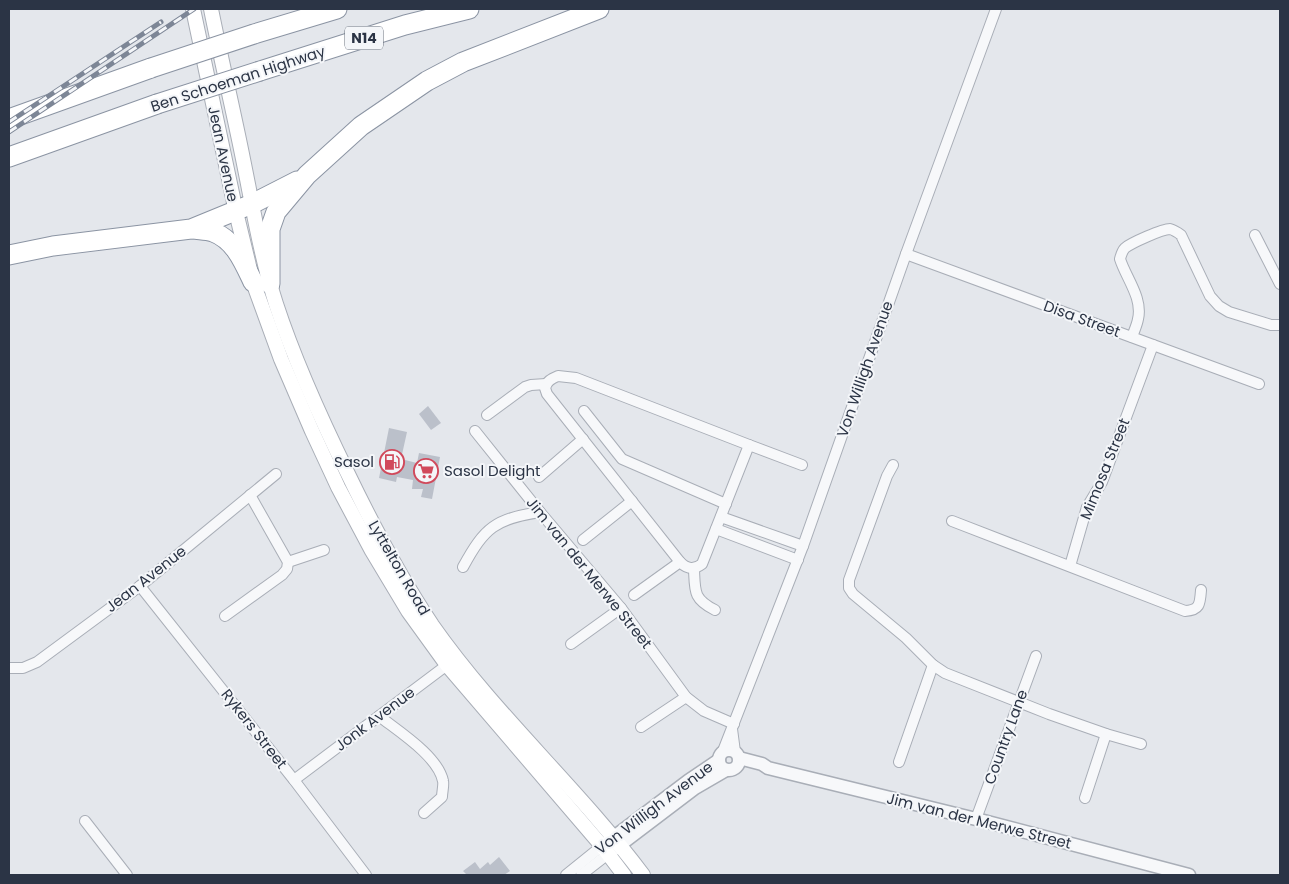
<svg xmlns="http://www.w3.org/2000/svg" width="1289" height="884" font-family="Poppins,sans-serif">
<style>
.building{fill:#bbc0ca}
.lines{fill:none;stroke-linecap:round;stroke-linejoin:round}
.minor-casing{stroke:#a9aeb7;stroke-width:12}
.tertiary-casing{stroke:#a9aeb7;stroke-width:15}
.secondary-casing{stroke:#a9aeb7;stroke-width:16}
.motorway-casing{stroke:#8b94a3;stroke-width:21}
.minor{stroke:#f7f8fa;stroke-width:10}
.tertiary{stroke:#f7f8fa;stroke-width:12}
.secondary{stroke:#fff;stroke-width:14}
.motorway{stroke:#fff;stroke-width:19}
.rail-casing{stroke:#7d8696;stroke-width:5}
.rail{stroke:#f4f6f9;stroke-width:3;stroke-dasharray:9;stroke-linecap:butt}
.motorway-bridge-casing{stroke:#8b94a3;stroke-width:21;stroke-linecap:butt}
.motorway-bridge{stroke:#fff;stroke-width:19}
.labels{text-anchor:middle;stroke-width:4;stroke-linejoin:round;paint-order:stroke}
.shield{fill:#f4f6f9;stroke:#676e7b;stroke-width:1}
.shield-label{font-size:14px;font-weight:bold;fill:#2b3445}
.street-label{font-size:15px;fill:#2b3445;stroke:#f4f6f9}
.poi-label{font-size:15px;fill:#2b3445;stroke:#f4f6f9;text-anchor:end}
</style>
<rect width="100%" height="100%" fill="#e4e7ec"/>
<!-- building -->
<g class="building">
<path d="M428,406L441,423L431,430L419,414Z"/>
<path d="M389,428L407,432L401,459L417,463L419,453L440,457L432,499L421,497L423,489H412L413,480L397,477L396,482L379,478Z"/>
<path d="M499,857L510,871L504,875H467L463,871L475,862L480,869L488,862L490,865Z"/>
</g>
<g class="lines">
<defs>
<g id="minor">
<path d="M1255,235L1280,284"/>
<path d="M906,254L1259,384"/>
<path d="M1132,337C1134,331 1137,325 1138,319C1143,298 1126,278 1120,259C1121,255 1122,251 1125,248C1131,243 1162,229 1170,229C1174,230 1177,232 1181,235L1210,296L1219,306L1229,312L1271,325H1280"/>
<path d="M558,376L576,378L749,445L702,564C694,570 687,569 680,562L547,394L545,388C547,381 551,379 558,376Z"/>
<path d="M584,411L622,459L726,504"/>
<path d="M487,415L525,387L531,385L546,384"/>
<path d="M475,431L540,512L621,608L686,697L704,711L734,724"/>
<path d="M749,445L802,465"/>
<path d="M893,465L887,476L849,580V588L853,594L906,638L933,665L945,673L1049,714L1106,734L1141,744"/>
<path d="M539,477L583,439"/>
<path d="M721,517L803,546"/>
<path d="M952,521L1185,611C1200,610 1200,604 1201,590"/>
<path d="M716,529L798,560"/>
<path d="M583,540L632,501"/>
<path d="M288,562L324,550"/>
<path d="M1070,566L1087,507L1102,482L1153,345"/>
<path d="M463,567C485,527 495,519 540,512"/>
<path d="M694,569C695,591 693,599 715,610"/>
<path d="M140,586L294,780L366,875"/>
<path d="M634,595L680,562"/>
<path d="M225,616L282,575L287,569L288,562L250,495"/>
<path d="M571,644L621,608"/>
<path d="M9,668H23L37,662L140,586L276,474"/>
<path d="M379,716C398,731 438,756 443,781C444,785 442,792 442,797L424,813"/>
<path d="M641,727L686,697"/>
<path d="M732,729L735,752"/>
<path d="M723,751L803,546L906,254L996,9"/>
<path d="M899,762L933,665"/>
<path d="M294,780L451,662"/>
<path d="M1085,798L1106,734"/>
<path d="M976,819L1036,656"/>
<path d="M85,821L127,875"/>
<path d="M566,875L602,846"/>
<path d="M581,875L608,854"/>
</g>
<g id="tertiary">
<circle cx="729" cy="760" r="10"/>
<path d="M739,758L762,764L768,768L976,819L1189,875"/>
<path d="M606,843L688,781L719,760"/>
<path d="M612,851L695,788L726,770"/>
</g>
<g id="secondary">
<path d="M193,9L236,212L253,282L281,359L312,431L338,487L372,551L408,611L447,665L602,846L624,875"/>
<path d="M211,9C221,59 233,109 243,159C253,208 261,257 276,304C295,362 321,419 348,474C373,526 400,577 432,625C495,715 578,788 643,875"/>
</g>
<g id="motorway">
<path d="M254,34L337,9"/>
<path d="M260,71L405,25L469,9"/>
<path d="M9,119L151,68"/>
<path d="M9,157L157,104"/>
<path d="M193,229C199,230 207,230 213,232C235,240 244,263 253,282"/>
<path d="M9,255L53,246L191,229L252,204L297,181"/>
<path d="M270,284V229L276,212L307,175L361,126L427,81L463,62L599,9"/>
</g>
</defs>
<!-- minor casing -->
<use href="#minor" class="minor-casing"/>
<!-- tertiary casing -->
<use href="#tertiary" class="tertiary-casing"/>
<!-- secondary casing -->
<use href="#secondary" class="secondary-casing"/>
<!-- motorway casing -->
<use href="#motorway" class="motorway-casing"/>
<!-- minor -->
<use href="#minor" class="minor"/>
<!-- tertiary -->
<use href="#tertiary" class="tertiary"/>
<!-- secondary -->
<use href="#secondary" class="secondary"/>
<!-- motorway -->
<use href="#motorway" class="motorway"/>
<defs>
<g id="rail">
<path d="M9,122L161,22"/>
<path d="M9,132L194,9"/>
</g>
</defs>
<!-- rail casing -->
<use href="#rail" class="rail-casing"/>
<!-- rail -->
<use href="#rail" class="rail"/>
<defs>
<g id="motorway-bridge">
<path d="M151,68L254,34"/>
<path d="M157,104L260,71"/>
</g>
</defs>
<!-- motorway-bridge casing -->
<use href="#motorway-bridge" class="motorway-bridge-casing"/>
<!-- motorway-bridge -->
<use href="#motorway-bridge" class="motorway-bridge"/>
</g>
<!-- icons -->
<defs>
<symbol id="fuel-ring" viewBox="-11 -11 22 22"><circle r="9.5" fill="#f4f6f9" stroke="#d1495b" stroke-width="1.5"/><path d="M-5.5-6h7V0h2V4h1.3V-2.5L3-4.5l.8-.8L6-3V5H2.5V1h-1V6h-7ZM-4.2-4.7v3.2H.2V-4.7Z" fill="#d1495b"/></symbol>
<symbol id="supermarket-ring" viewBox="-11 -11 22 22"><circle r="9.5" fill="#f4f6f9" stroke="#d1495b" stroke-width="1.5"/><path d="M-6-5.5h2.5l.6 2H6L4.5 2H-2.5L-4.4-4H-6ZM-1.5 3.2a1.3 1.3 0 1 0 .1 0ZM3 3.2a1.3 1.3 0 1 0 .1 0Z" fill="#d1495b"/></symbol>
</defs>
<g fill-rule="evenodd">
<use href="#fuel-ring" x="378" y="448" width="28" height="28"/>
<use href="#supermarket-ring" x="412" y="457" width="28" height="28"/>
</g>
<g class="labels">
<!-- shield labels -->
<rect class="shield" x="345" y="26.5" width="38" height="23" rx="4"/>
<g class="shield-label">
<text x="364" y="43">N14</text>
</g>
<!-- street labels -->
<g class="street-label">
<text transform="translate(238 79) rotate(-18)" y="5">Ben Schoeman Highway</text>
<text transform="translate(223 154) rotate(78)" y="5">Jean Avenue</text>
<text transform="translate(1082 319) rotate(20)" y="5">Disa Street</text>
<text transform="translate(865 369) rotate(-71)" y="5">Von Willigh Avenue</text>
<text transform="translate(1105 469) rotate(-68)" y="5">Mimosa Street</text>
<text transform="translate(399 568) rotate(60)" y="5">Lyttelton Road</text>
<text transform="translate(589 573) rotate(51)" y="5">Jim van der Merwe Street</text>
<text transform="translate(146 579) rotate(-38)" y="5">Jean Avenue</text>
<text transform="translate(375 719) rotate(-37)" y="5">Jonk Avenue</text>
<text transform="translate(254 729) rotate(52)" y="5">Rykers Street</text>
<text transform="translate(1006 737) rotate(-70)" y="5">Country Lane</text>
<text transform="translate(654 808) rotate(-37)" y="5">Von Willigh Avenue</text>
<text transform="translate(979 821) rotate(14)" y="5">Jim van der Merwe Street</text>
</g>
<!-- poi labels -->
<g class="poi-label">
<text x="374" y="467">Sasol</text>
<text x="444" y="476" text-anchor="start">Sasol Delight</text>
</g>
</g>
<!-- border -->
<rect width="1289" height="884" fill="none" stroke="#2b3445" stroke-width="20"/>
</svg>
